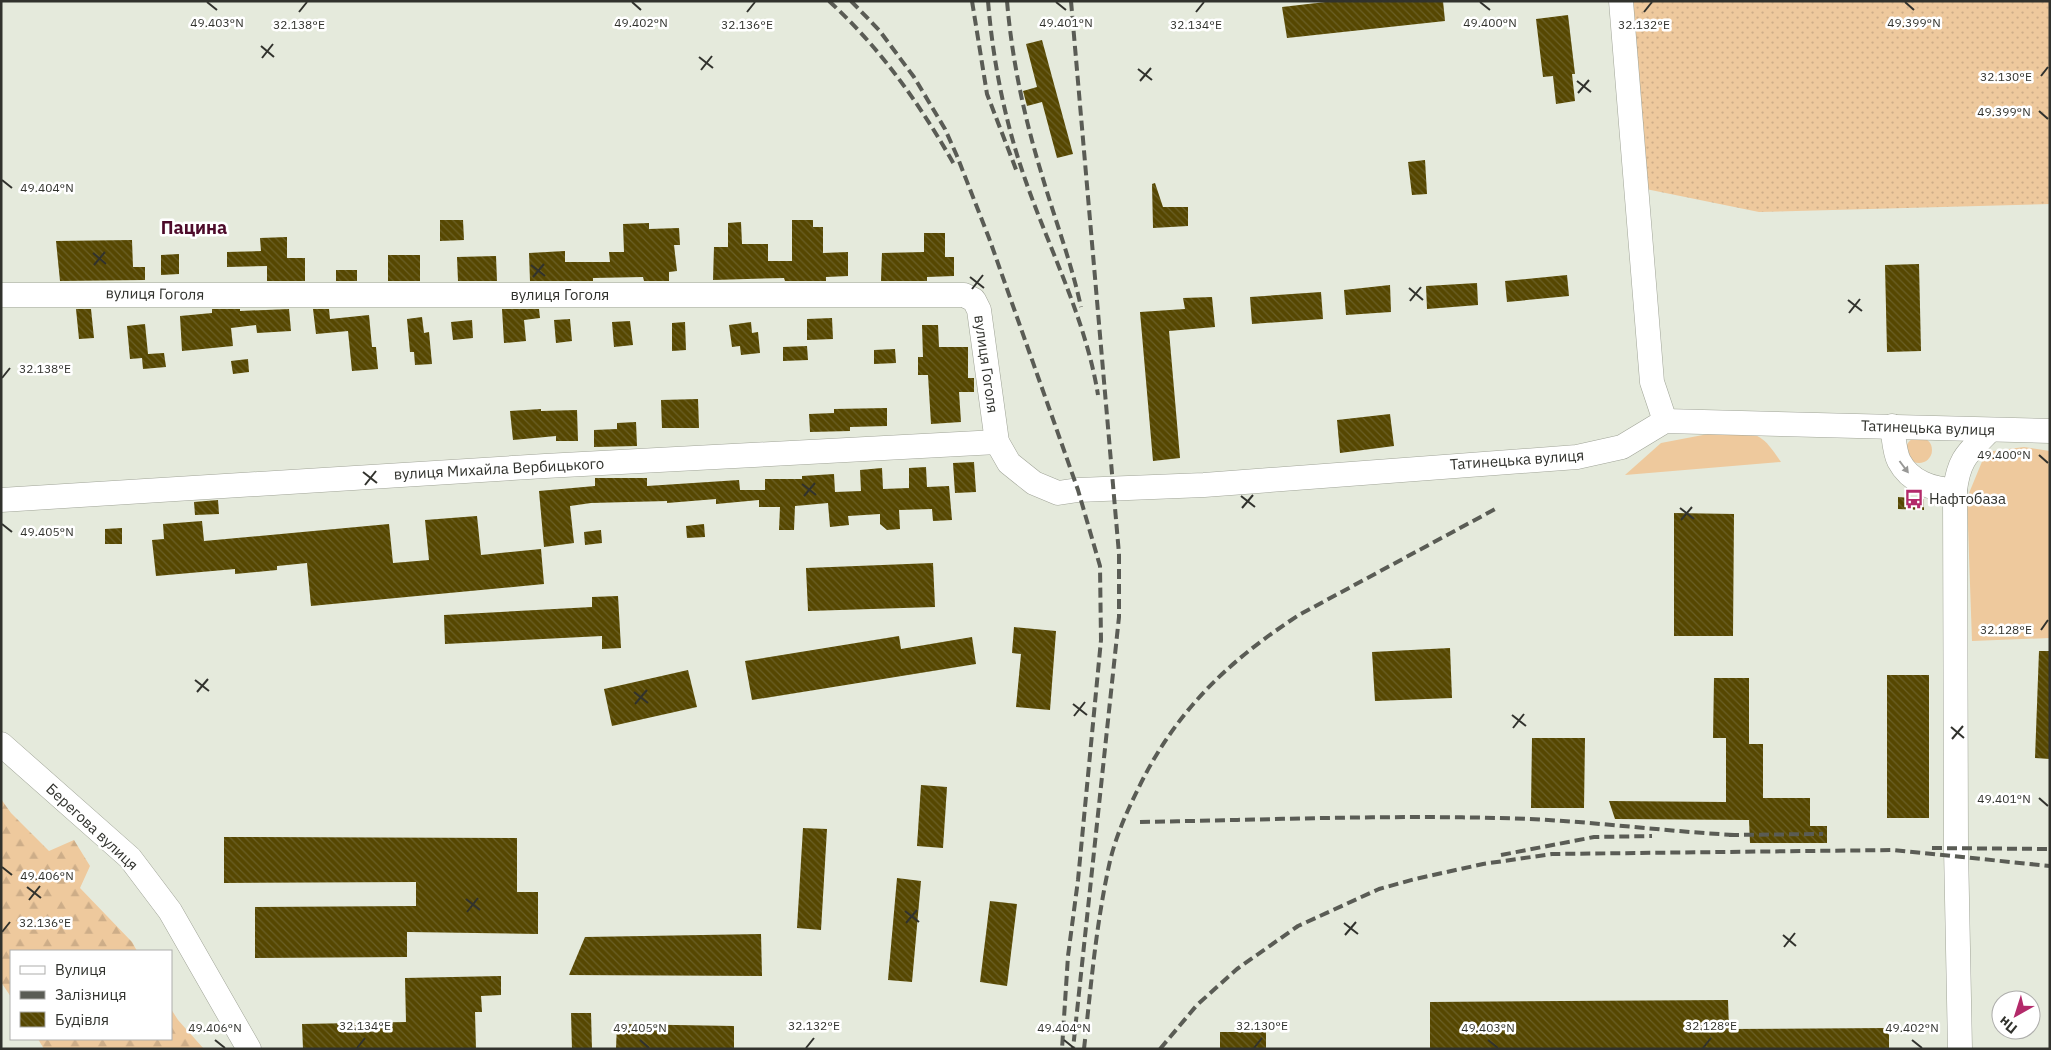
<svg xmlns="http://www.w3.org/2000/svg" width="2051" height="1050" font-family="'IBM Plex Sans',sans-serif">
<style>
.grass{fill:#eec99d}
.forest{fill:url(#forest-firs)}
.garden{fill:url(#garden-dots)}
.building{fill:url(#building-back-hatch)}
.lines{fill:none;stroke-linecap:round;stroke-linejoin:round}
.minor-casing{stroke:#a0a497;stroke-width:25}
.minor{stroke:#fff;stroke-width:24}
.rail{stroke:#5a5c55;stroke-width:4;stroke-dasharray:10 5;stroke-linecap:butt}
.oneway{fill:#989896}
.ticks{fill:none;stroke:#31322d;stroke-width:2}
.labels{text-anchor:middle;stroke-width:5;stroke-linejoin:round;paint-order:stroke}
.street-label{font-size:15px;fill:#31322d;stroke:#fff}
.poi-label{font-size:15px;fill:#31322d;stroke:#fff;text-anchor:start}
.quarter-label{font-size:18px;font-weight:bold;fill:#4d0b2a;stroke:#fff}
.ticks-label{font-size:12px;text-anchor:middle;fill:#31322d;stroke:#fff;stroke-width:5;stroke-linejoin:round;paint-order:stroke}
</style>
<defs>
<pattern id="forest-firs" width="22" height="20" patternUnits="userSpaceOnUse" patternTransform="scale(1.25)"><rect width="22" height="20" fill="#eec99d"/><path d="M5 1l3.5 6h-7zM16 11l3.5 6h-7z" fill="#cdad88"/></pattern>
<pattern id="garden-dots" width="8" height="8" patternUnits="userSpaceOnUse" patternTransform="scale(1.25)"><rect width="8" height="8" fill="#eec99d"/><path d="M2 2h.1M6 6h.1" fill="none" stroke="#cdad88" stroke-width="1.8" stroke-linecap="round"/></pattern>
<pattern id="building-back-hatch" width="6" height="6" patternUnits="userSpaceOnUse" patternTransform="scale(1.25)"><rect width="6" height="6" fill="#564701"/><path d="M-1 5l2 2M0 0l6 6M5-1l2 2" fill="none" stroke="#6b6027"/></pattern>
</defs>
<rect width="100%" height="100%" fill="#e5eadc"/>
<!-- grass -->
<g class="grass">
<path d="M1729,430C1761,434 1763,436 1781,462L1625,475L1661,443Z"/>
<circle cx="1919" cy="450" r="13"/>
<path d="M2024,447L2050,451V638L1972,641L1967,498L1986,452Z"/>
</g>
<!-- forest -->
<g class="forest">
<path d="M1,799L11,813L49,851L74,840L90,866L80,888L132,942L137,951H11V997L1,982Z"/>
<path d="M171,1009L178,1020L204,1049H44L38,1039H171Z"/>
</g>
<!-- garden -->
<path class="garden" d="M1619,1H2050V204L1759,212L1636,187Z"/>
<!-- building -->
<g class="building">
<path d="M1334,1H1443L1445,21L1287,38L1282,7Z"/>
<path d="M1568,15L1575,74H1572L1575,101L1556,104L1553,76L1543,77L1536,19Z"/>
<path d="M1042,40L1073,154L1057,158L1042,102L1027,106L1023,91L1037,87L1026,44Z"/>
<path d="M1425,160L1427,194L1412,195L1408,162Z"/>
<path d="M1155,183L1163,207H1188V226L1153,228L1152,184Z"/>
<path d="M440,220H463L464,240L440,241Z"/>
<path d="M792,220H813V227H823V253L848,252V276L826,277V281H785L784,278L713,280L714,247H728V223L741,222L742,244H768V261H792Z"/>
<path d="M649,223V229L679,228L680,245H674L677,271L669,272V281H644L643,277L593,278V281H530L529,253L565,251V262H610L609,252H624L623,224Z"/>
<path d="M924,233H945V257H954V276L927,277V281H881L882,253L924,252Z"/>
<path d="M287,237V258H305V281H267V266L227,267V252L261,251L260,238Z"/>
<path d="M132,240L133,267H145V280L60,281L56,241Z"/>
<path d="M179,254V274L161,275V255Z"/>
<rect x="388" y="255" width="32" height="26"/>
<path d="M496,256L497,281H458L457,257Z"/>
<path d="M1919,264L1921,351L1887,352L1885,265Z"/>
<rect x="336" y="270" width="21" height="11"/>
<path d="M1567,275L1569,296L1507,302L1505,281Z"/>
<path d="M1477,283L1478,305L1427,309L1426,286Z"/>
<path d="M1390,285L1391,312L1346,315L1344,290Z"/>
<path d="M1321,292L1323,319L1252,324L1250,297Z"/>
<path d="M1212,297L1215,327L1169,331L1180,458L1153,461L1140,312L1185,309L1183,298Z"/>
<path d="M76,309H91L94,338L79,339Z"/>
<path d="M212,309H240V311L289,309L291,331L257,333L256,325L231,328L233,346L182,351L180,316L212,313Z"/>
<path d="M313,309H329L330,319L369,315L372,347H376L378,369L352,371L348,331L316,334Z"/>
<path d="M502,309H539L540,318L524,320L526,341L504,343Z"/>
<path d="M422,317L424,333L429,332L432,364L415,365L414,352H410L407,319Z"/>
<path d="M832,318L833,339L807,340V319Z"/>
<path d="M570,319L572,341L556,343L554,320Z"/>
<path d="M472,320L473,338L453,340L451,322Z"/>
<path d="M630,321L633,345L614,347L612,322Z"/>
<path d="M685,322L686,350L672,351V323Z"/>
<path d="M751,322L752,333L758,332L760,353L741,355L740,346L732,347L729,325Z"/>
<path d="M145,324L148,354L164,353L166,367L143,369L142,358L130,359L127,326Z"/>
<path d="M922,325H938L939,347H968V378H974V392H959L961,422L931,424L928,375H918V357H923Z"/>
<path d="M807,346L808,360L783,361V347Z"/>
<path d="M895,349L896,363L874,364V350Z"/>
<path d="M248,359L249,372L233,374L231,361Z"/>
<path d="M698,399L699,428H662L661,400Z"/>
<path d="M887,408V426L850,427V431L810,432L809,414L834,413V409Z"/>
<path d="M541,409V411L577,410L578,441H556V436L513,440L510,411Z"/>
<path d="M1390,414L1394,446L1340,453L1337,420Z"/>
<path d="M636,422L637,446L594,447V430L617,429V423Z"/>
<path d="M974,462L976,492L955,493L953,463Z"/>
<path d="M926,467L927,487L949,486L952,520L933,521L932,509L899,510L900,529L887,530L880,524V514L848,516L849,525L830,527L828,503L795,506L794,530H779L780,507H759V500L716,504V499L667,503V501L591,503L570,506L574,543L544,547L539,491L595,486V478H647V486L739,480L740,490H765V479H802V476L834,474L835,492L861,491L860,470L882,468L883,489L909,488V468Z"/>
<path d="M1898,497L1924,499V510L1898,509Z"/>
<path d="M218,500L219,514L195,515L194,502Z"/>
<path d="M1674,513L1734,514L1733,636H1674Z"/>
<path d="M477,516L481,555L541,549L544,584L311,606L307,563L277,566V570L235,574V569L156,576L152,540L164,539L163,524L202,521L204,541L389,524L393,563L429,560L425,520Z"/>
<path d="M704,524L705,537L687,538L686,526Z"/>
<path d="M122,528V544H105V529Z"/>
<path d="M601,530L602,543L585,545L584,532Z"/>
<path d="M933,563L935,607L808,611L806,568Z"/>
<path d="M618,596L621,648L602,649V636L445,644L444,615L592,607V597Z"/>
<path d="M1014,627L1056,631L1050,710L1016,707L1021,654L1012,653Z"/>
<path d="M899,636L901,649L972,637L976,664L752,700L745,661Z"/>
<path d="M1450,648L1452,698L1375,701L1372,652Z"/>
<path d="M2039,651H2050V759L2035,758Z"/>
<path d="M688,670L697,707L612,726L604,689Z"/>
<rect x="1887" y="675" width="42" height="143"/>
<path d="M1714,678H1749V744H1763V798H1810V826H1827V843H1750L1749,820L1615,819L1609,801L1726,802V738H1713Z"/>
<path d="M1532,738H1585L1584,808H1531Z"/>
<path d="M921,785L947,787L943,848L917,846Z"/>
<path d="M803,828L827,829L821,930L797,928Z"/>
<path d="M224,837L517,838V892H538V934L407,932V957L255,958V907L416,906V882L224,883Z"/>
<path d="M897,878L921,881L912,982L888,980Z"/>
<path d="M990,901L1017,904L1007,986L980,982Z"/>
<path d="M761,934L762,976L569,975L585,937Z"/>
<path d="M501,976V995L481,996L482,1012H475L476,1049H303L302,1024L406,1022L405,978Z"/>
<path d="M1728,1000L1729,1029L1889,1028V1049H1430V1002Z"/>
<path d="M571,1013H591L592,1049H572Z"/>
<path d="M617,1024L734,1026V1049H616Z"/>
<rect x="1220" y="1032" width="46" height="17"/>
</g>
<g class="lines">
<defs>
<g id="minor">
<path d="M1621,1L1652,382L1665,421"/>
<path d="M1,295H964L974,300L979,310L997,442L1009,463L1034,483L1058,493L1078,490L1204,485L1577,457L1622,447L1665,421L2050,431"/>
<path d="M1892,426C1894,437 1894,451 1899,461C1910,482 1933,490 1955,490"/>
<path d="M1,500L545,466L997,442"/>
<path d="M1,744L130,858L170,911L249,1049"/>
<path d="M1960,1049L1956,848L1955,490C1959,458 1968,453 1989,431"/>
</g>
</defs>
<!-- minor casing -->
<use href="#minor" class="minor-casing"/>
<!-- minor -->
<use href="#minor" class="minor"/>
<!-- rail -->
<g class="rail">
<path d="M829,1C881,49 920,104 955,166"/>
<path d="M851,1L879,30L914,77L945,129L957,156L989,238L1078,490L1100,566L1101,640L1078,880L1068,956L1062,1049"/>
<path d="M972,1L987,94L1017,172"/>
<path d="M988,1C993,62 1005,122 1025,179C1050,251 1086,320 1098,395"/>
<path d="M1007,1C1012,60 1024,116 1041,172C1054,217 1071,261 1081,307"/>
<path d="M1071,1L1119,554V617L1073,1049"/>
<path d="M1140,822C1259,820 1378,815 1497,818C1577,819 1656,831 1735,835"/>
<path d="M1729,835L1823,834"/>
<path d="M1932,848L2050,849"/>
<path d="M1501,855L1594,837L1652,836"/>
<path d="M1084,1049C1091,986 1096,923 1110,861C1116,836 1127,811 1139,787C1176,711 1228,661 1299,615L1499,507"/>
<path d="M1160,1049L1197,1005L1237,969L1298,926L1379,889L1415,879L1483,864L1552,854L1893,850L2050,866"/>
</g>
</g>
<!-- one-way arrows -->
<defs><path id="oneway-solid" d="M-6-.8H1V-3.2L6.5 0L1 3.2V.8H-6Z" transform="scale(1.25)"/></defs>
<use class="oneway" href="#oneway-solid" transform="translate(1904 467) rotate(53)"/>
<!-- ticks -->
<path class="ticks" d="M207,2L217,10M632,2L641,10M1056,2L1066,10M1480,2L1490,10M1905,2L1914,10M299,12L307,2M747,12L755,2M1196,12L1204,2M1644,12L1652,2M261,46L274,57M699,57L713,68M262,58L273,44M1138,69L1152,80M701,70L712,56M2041,76L2048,67M1140,81L1151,68M1577,81L1591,92M1578,93L1589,80M2039,111L2048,119M2,180L12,188M93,253L106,264M94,265L105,252M531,265L545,276M533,277L544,264M970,277L984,288M1409,288L1423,300M972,289L983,275M1848,300L1862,311M1410,301L1421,287M1849,313L1860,299M2,378L10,368M2039,455L2048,463M363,472L377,483M802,484L816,495M365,485L376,471M804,496L815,483M1241,496L1255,507M1242,508L1253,495M1680,508L1694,519M1681,520L1692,507M2,524L12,532M2041,630L2048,620M195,680L209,691M197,692L208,679M634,692L648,703M635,704L647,690M1073,704L1087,715M1512,715L1526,726M1074,716L1085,702M1951,727L1964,738M1513,728L1524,714M1952,739L1963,726M2039,798L2048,806M2,867L12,875M27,887L41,898M466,899L480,910M29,900L40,886M905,911L919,922M467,912L478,898M906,923L917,910M1344,923L1358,934M2,932L10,922M1345,935L1356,922M1783,935L1796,946M1784,947L1795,933M215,1040L225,1048M640,1040L649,1048M1064,1040L1074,1048M1488,1040L1498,1048M1912,1040L1922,1048M357,1048L365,1038M806,1048L814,1038M1254,1048L1262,1038M1703,1048L1711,1038"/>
<!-- icons -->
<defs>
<symbol id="bus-bare" viewBox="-9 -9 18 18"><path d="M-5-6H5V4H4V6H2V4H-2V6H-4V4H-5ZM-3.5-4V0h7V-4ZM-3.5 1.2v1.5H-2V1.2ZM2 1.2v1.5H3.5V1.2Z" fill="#b32a6a" stroke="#fff" stroke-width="2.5" paint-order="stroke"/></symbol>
</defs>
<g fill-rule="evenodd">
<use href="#bus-bare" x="1900" y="485" width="28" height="28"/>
</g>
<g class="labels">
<!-- street labels -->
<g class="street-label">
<text transform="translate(155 294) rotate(1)" y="5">вулиця Гоголя</text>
<text x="560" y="300">вулиця Гоголя</text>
<text transform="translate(986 364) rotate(82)" y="5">вулиця Гоголя</text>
<text transform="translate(1928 428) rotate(2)" y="5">Татинецька вулиця</text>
<text transform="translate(1517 460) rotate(-4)" y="5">Татинецька вулиця</text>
<text transform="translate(499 469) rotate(-3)" y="5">вулиця Михайла Вербицького</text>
<text transform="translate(92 827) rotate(43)" y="5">Берегова вулиця</text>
</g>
<!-- poi labels -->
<g class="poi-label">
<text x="1929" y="504">Нафтобаза</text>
</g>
<!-- quarter labels -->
<g class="quarter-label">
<text x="194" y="234">Пацина</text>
</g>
</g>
<g class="ticks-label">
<text x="217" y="27">49.403°N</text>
<text x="641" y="27">49.402°N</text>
<text x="1066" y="27">49.401°N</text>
<text x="1490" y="27">49.400°N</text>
<text x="1914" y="27">49.399°N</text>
<text x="299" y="29">32.138°E</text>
<text x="747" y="29">32.136°E</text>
<text x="1196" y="29">32.134°E</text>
<text x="1644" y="29">32.132°E</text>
<text x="2006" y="81">32.130°E</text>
<text x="2004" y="116">49.399°N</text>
<text x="47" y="192">49.404°N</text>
<text x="45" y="373">32.138°E</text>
<text x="2004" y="459">49.400°N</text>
<text x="47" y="536">49.405°N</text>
<text x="2006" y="634">32.128°E</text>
<text x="2004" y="803">49.401°N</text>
<text x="47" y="880">49.406°N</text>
<text x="45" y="927">32.136°E</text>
<text x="365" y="1030">32.134°E</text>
<text x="814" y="1030">32.132°E</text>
<text x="1262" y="1030">32.130°E</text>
<text x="1711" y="1030">32.128°E</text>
<text x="215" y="1032">49.406°N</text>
<text x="640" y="1032">49.405°N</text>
<text x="1064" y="1032">49.404°N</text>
<text x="1488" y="1032">49.403°N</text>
<text x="1912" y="1032">49.402°N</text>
</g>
<!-- border -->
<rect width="2051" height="1050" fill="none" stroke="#31322d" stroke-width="5"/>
<!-- legend -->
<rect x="10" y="950" width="162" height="90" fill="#ffffff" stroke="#adadab"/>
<rect x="20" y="966" width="25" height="8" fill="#ffffff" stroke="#adadab"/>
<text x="55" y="975" font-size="15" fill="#31322d">Вулиця</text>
<rect x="20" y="991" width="25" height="8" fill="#5a5c55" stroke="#adadab"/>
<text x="55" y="1000" font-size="15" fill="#31322d">Залізниця</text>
<rect x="20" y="1012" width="25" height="15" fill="url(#building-back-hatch)" stroke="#adadab"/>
<text x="55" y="1025" font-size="15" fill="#31322d">Будівля</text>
<!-- north arrow -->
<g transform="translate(2016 1015) rotate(219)"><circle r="24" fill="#ffffff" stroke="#adadab"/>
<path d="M0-4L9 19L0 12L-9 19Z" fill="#b32a6a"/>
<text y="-8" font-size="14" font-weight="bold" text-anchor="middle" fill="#31322d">Пн</text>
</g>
</svg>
